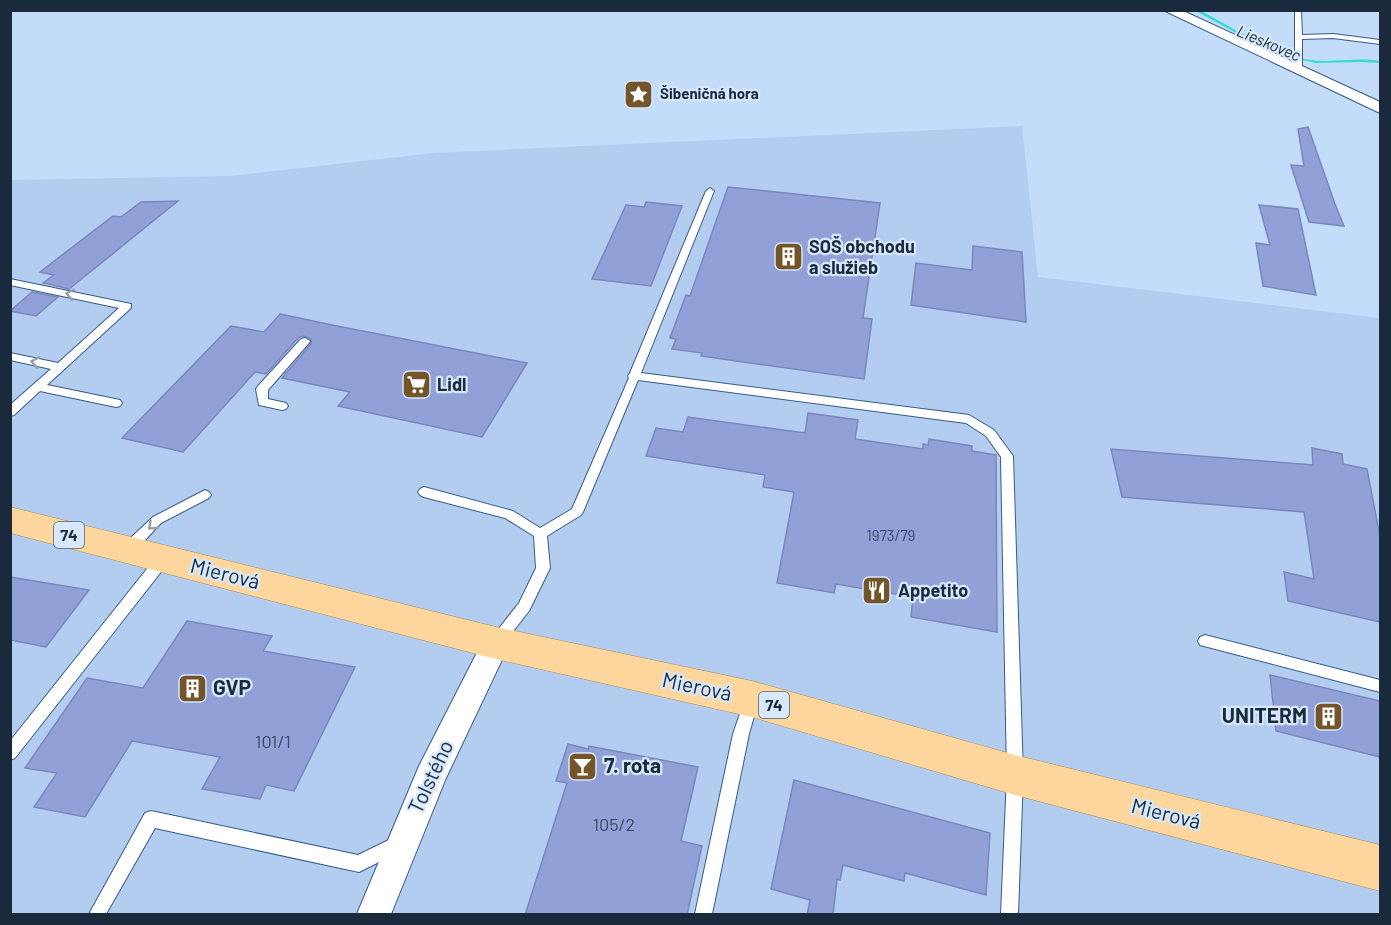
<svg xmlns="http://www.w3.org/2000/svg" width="1391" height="925" font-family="Barlow,sans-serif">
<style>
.built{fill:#b2cdef}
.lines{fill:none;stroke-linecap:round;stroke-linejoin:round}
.stream{fill:#36dad7;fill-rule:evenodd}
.building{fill:#92a0d8;stroke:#7987bd;stroke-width:1.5}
.service-casing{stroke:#365c88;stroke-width:2}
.minor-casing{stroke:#365c88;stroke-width:2}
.primary-casing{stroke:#ac8852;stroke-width:1}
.service{fill:#fff;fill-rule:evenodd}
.minor{fill:#fff;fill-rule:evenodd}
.primary{fill:#fdd69e;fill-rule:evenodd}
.oneway{stroke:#989fa8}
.labels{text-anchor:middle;stroke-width:4.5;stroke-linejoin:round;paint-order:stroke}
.far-poi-label{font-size:15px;font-weight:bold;fill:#192a3d;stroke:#d7e8fd;text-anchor:start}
.number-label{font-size:15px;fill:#374864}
.far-water-label{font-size:16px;font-style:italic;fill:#123332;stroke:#d7e8fd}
.shield{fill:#d7e8fd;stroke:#526377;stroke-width:1.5}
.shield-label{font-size:16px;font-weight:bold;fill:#192a3d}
.poi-label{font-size:18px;font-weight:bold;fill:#192a3d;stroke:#d7e8fd;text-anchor:start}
.near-number-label{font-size:18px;fill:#374864}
.near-street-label{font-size:21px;fill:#192a3d;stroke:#d7e8fd}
.near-poi-label{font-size:21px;font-weight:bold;fill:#192a3d;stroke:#d7e8fd;text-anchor:start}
</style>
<rect width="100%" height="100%" fill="#c2dcfa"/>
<!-- built -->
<path class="built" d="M1022,126L1038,277L1380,318V914H11L10,180L229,176L434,153Z"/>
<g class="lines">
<!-- stream -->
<path class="stream" d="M1194,10H1200C1231,27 1276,56 1311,60C1334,63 1357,57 1380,61V63L1361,62L1316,63L1292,58L1249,40Z"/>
</g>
<!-- building -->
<g class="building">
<path d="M1308,127L1335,204L1344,226L1309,222L1291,165L1304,166L1298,129Z"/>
<path d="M728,187L880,203L863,318L872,319L864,379L701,356L702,353L672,349L676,339L670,338L686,295L690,296Z"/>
<path d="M178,201L69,289L43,283L54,275L40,272L113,216L121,217L141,202Z"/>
<path d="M646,202L682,206L651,286L592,279L626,205L644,207Z"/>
<path d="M1259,205L1298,209L1316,295L1263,286L1256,243L1270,245Z"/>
<path d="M973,246L1022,252L1026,322L911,305L916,263L972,270Z"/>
<path d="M32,292L58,297L36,316L10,311Z"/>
<path d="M280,314L337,326L527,363L482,437L338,406L350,392L282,378L311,344V339L304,336L299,337L266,374L255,372L183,452L122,438L231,326L264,332Z"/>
<path d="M808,413L858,420L855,439L923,449V444L928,445L929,439L972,446V451L996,455L997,632L911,617L913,597L836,584L834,593L777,583L794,492L763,487L765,475L646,456L656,428L683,432L688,417L805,433Z"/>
<path d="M1312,448L1342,454L1343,464L1367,469L1380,537V622L1288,601L1284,572L1314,579L1304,512L1122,497L1111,449L1313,465Z"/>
<path d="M10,577L89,590L46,647L10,640Z"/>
<path d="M187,621L272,636L263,651L355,667L294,791L266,785L260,799L202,789L220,757L132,741L85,817L34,807L57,773L25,768L87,678L143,688Z"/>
<path d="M1270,675L1380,701V757L1276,731Z"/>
<path d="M568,744L588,749L589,746L698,767L681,841L702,846L687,915H525L567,783L556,781Z"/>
<path d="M794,780L990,833L986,895L905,873L904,881L843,865L840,880L837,879L833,915H807L810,900L771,889Z"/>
</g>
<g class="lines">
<defs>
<g id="service">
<path d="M1295,10H1301L1302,35L1333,34L1380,40V44L1333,38L1302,39V70L1295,72Z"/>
<path d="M710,188L714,191L641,373L969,415L994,430L1013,456L1023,775L1018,914H1001L1007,775L1001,457L986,436L966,423L638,380L583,512L581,515L547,536L550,568L529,611L503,644L498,646L493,644L491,640L493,636L519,603L536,568L534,536L505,518L424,497L420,495L418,492L420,489L424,487L513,511L540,528L572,509L629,378L628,376L630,373L706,191Z"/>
<path d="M10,279L131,304V308L47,385L120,400L122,403L120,406L116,407L40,391L14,415L10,416V405L51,369L10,360V353L58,363L119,308L10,285Z"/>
<path d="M305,338L310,341L309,343L268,390V399L286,403L288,406L286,409L282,410L259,405L256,389L258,386L301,339Z"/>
<path d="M205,490L209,492L211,495L209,498L161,523L133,553H123L121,549L123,545L153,517Z"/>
<path d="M163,554L168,555L170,559L168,563L15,758L10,760V741L158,555Z"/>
<path d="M1205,635L1380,680V692L1200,645L1198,641L1200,637Z"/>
<path d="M751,695L756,697L758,702L749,734L712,914H695L733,734L744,702L746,697Z"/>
<path d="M151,811L358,855L397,836L403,838L405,844L403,850L359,872L155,828L106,914H89L145,813Z"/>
</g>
<g id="minor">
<path d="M1163,10H1181L1380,102V113Z"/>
<path d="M496,631L506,635L510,643L446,778L391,914H357L419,766L486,635Z"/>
</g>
<path id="primary" d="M10,507L496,627L752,681L1015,755L1380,845V891L1015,795L752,717L496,659L10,533Z"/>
</defs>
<!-- service casing -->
<use href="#service" class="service-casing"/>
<!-- minor casing -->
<use href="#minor" class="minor-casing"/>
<!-- primary casing -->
<use href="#primary" class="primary-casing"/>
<!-- service -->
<use href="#service" class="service"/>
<!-- minor -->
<use href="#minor" class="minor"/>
<!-- primary -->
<use href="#primary" class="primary"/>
</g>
<!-- one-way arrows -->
<defs><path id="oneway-chevron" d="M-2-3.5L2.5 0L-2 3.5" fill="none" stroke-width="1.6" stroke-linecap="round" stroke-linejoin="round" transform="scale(1.5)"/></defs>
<g class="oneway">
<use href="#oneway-chevron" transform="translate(70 294) rotate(-168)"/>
<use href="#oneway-chevron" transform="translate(35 362) rotate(-168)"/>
<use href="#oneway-chevron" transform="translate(152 526) rotate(137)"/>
</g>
<!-- icons -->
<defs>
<symbol id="sight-square" viewBox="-11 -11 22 22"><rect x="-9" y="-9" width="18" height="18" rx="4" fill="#74552a" stroke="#d7e8fd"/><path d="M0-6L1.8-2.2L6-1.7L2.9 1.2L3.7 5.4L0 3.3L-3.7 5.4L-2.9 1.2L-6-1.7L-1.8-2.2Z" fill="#fff"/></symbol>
<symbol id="building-square" viewBox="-11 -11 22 22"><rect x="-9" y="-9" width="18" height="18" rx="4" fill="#74552a" stroke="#d7e8fd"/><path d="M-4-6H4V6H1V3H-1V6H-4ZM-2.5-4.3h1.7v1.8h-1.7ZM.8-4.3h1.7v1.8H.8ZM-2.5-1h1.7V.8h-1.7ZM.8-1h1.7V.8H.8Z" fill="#fff"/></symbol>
<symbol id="supermarket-square" viewBox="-11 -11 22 22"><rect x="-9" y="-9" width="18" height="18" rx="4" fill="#74552a" stroke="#d7e8fd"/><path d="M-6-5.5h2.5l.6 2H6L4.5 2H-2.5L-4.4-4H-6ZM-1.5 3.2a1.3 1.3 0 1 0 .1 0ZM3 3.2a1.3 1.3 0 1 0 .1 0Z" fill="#fff"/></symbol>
<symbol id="restaurant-square" viewBox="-11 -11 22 22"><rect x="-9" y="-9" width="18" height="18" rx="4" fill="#74552a" stroke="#d7e8fd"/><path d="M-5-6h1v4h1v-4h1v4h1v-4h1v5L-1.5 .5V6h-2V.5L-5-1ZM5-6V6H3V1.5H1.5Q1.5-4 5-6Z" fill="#fff"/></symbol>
<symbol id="bar-square" viewBox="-11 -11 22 22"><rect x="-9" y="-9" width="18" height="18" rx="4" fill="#74552a" stroke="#d7e8fd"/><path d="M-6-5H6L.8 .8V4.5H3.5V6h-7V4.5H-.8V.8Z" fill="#fff"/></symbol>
</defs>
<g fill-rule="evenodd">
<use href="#sight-square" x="622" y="78" width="33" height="33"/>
<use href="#building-square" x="772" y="240" width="33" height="33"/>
<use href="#supermarket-square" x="400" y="368" width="33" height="33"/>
<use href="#restaurant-square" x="860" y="574" width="33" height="33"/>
<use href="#building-square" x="176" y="672" width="33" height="33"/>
<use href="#building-square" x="1312" y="700" width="33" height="33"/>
<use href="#bar-square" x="566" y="750" width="33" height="33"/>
</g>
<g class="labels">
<!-- far-poi labels -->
<g class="far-poi-label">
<text x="660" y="99">Šibeničná hora</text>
</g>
<!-- number labels -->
<g class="number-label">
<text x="891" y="541">1973/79</text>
</g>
<!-- far-water labels -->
<g class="far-water-label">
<text transform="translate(1269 43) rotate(23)" y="6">Lieskovec</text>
</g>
<!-- shield labels -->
<g class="shield">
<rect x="54" y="522" width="30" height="26" rx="4.5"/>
<rect x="759" y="692" width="30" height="26" rx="4.5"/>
</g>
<g class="shield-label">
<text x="69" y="541">74</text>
<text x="774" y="711">74</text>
</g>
<!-- poi labels -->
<g class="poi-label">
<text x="809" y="253">SOŠ obchodu<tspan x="809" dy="21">a služieb</tspan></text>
<text x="437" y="391">Lidl</text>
<text x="898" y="597">Appetito</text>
</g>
<!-- near-number labels -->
<g class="near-number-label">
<text x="273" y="748">101/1</text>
<text x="614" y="831">105/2</text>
</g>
<!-- near-street labels -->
<g class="near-street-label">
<text transform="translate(225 574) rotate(14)" y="7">Mierová</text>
<text transform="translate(697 687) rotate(12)" y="7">Mierová</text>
<text transform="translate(431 777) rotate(-65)" y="7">Tolstého</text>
<text transform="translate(1166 814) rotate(14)" y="7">Mierová</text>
</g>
<!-- near-poi labels -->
<g class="near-poi-label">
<text x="213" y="695">GVP</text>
<text x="1307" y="723" text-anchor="end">UNITERM</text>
<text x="604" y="773">7. rota</text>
</g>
</g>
<!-- border -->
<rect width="1391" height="925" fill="none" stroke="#192a3d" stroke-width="24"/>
</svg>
